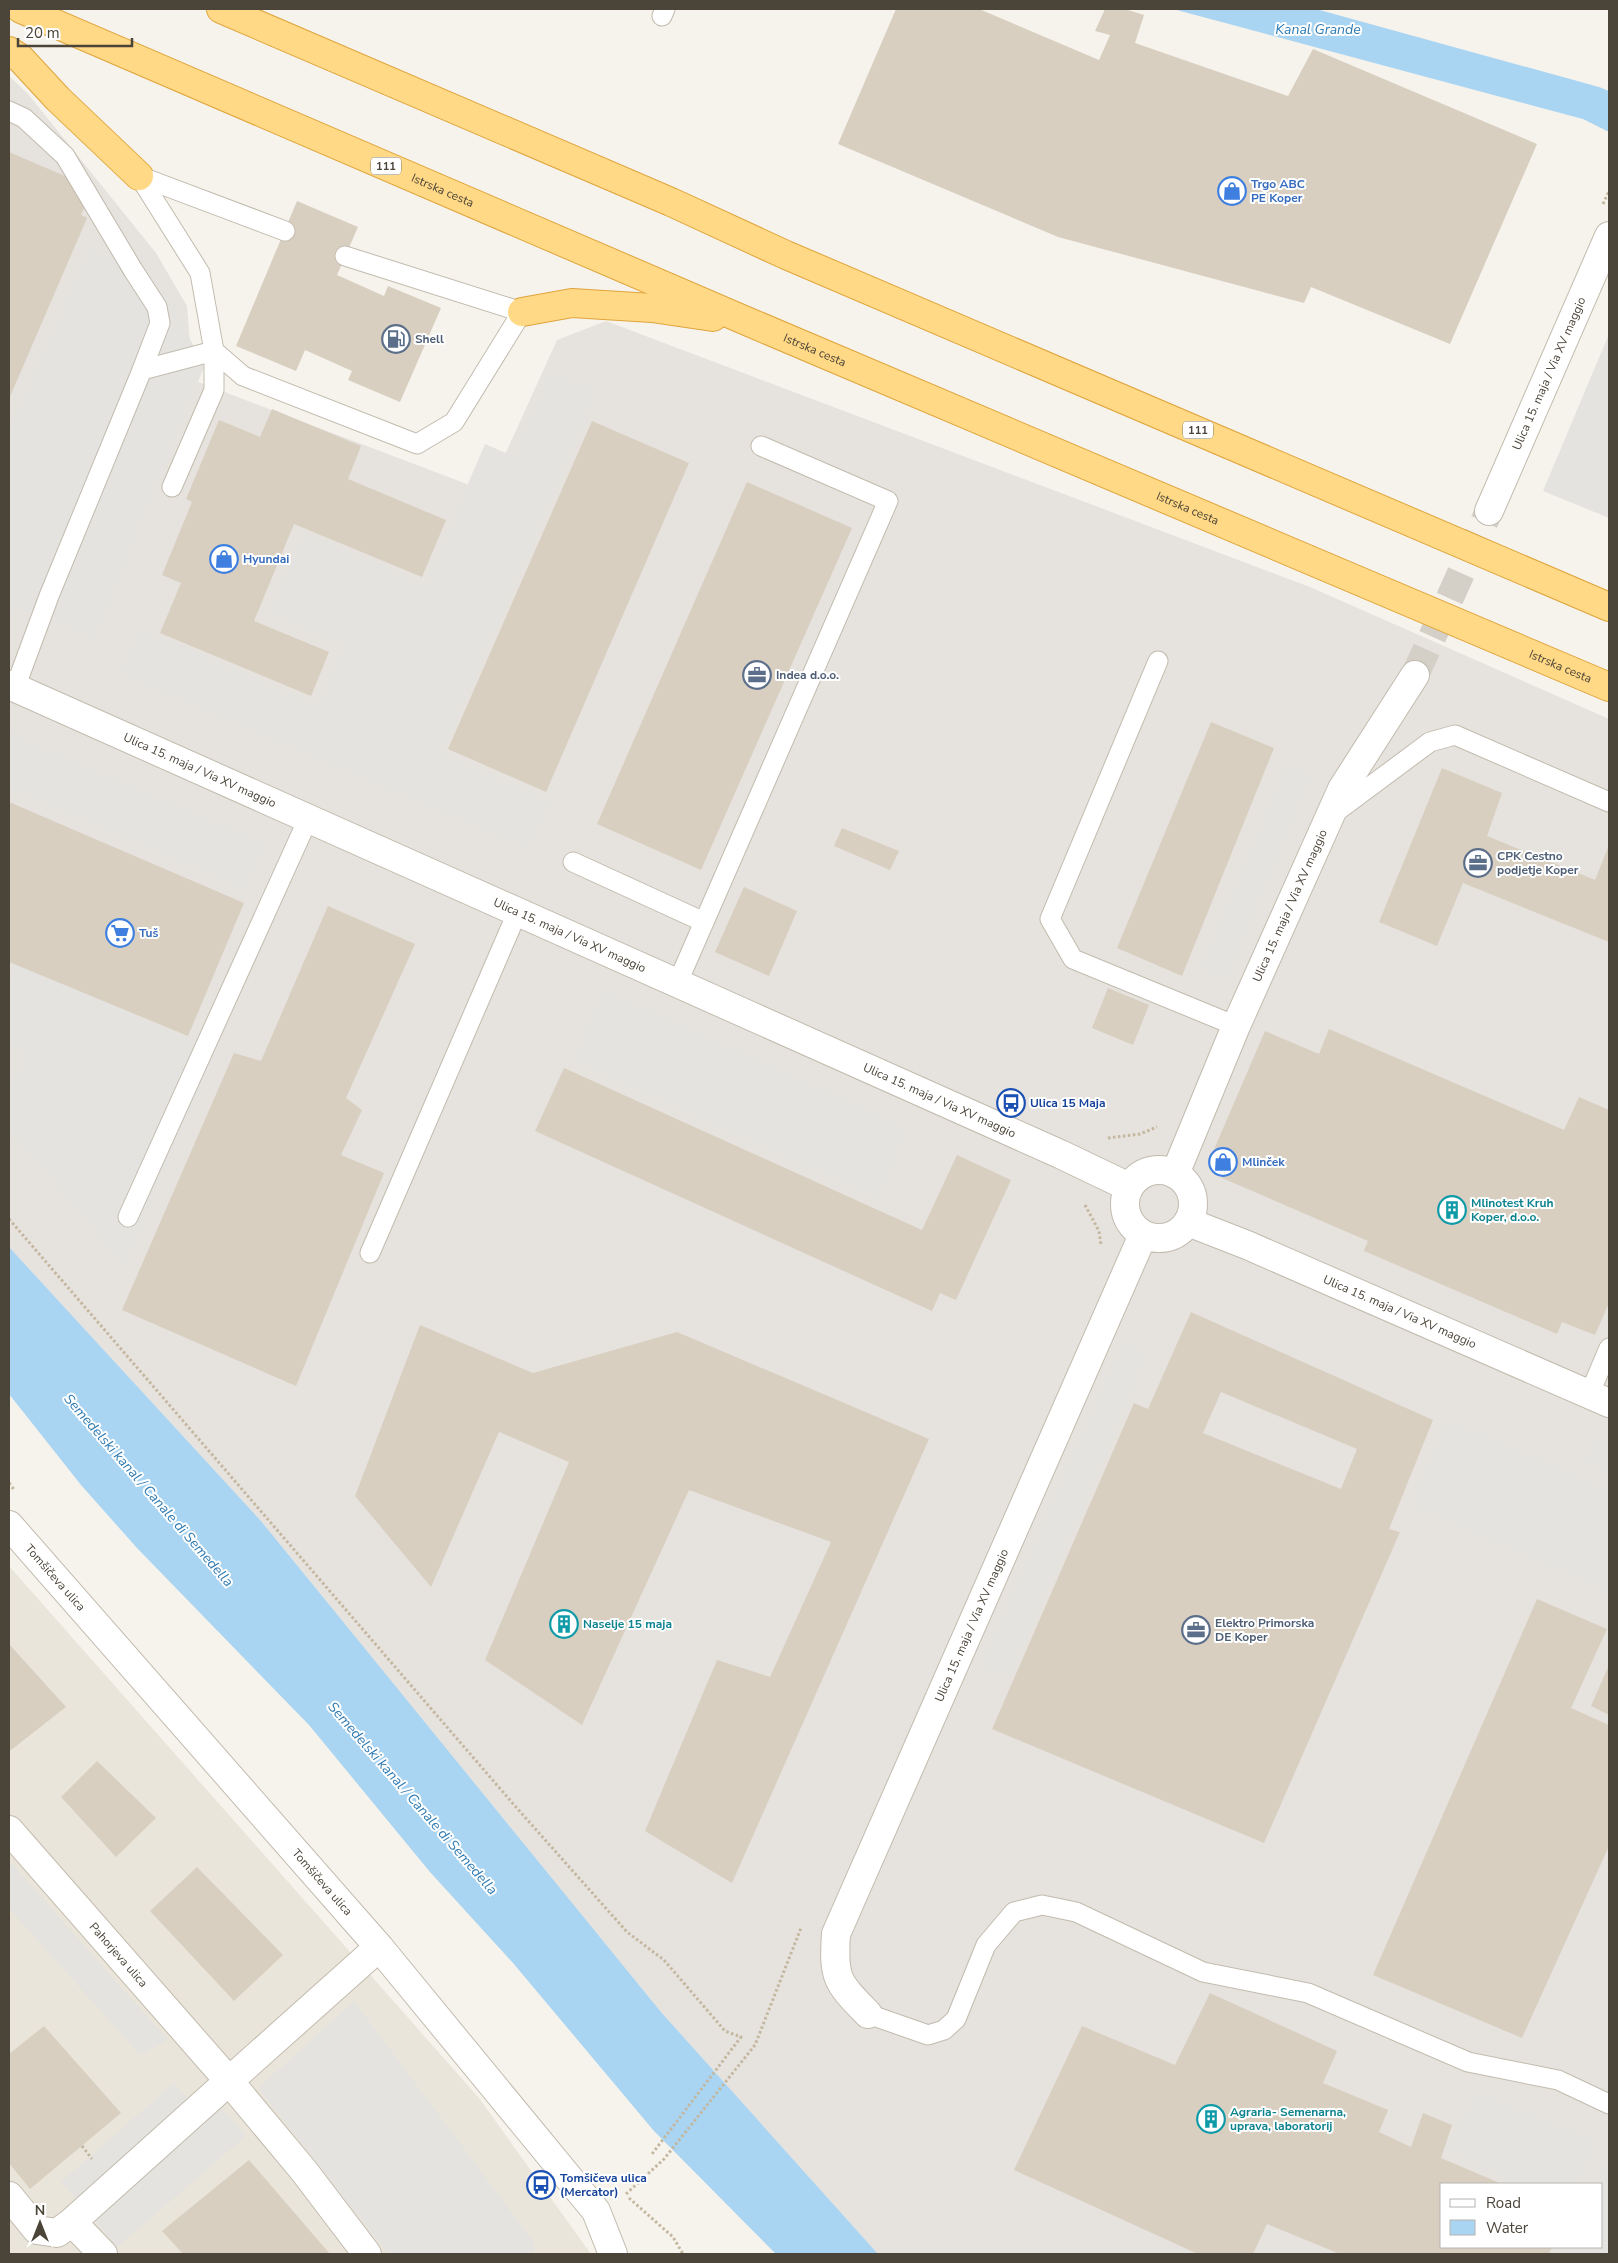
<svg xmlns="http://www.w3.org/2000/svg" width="1618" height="2263" font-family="'Nunito Sans',sans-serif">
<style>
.residential{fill:#eae5da}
.industrial{fill:#e6e2dd;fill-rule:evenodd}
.parking{fill:#e5e3e0}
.water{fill:#a9d4f2}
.building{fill:#d8cfc1;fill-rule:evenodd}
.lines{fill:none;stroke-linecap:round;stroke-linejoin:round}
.minor-tunnel{stroke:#d4d0c8;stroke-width:28;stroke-dasharray:28 14;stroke-linecap:butt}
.service-casing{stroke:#c2bbae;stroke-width:21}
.minor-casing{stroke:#c2bbae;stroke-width:30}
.tertiary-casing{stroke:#c2bbae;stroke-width:30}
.trunk-casing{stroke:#e0a43c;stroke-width:30}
.path{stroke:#c4b79f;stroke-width:3;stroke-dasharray:2.5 2.5;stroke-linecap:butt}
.service{stroke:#fff;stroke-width:19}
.minor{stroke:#fff;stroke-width:28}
.tertiary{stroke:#fff;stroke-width:28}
.trunk{stroke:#ffd985;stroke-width:28}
.labels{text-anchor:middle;stroke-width:4;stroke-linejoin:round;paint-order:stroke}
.shield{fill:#fff;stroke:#817c74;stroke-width:1}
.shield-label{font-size:11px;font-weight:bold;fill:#4b4439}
.shop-label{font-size:12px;font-weight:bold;fill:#366cbe;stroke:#fff;text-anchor:start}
.street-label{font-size:12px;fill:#4b4439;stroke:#fff}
.service-label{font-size:12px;font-weight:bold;fill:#4e5e75;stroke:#fff;text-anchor:start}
.transit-label{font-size:12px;font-weight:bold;fill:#164399;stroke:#fff;text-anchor:start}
.culture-label{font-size:12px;font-weight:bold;fill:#0d838f;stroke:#fff;text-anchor:start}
.water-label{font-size:14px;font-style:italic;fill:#2e7ab2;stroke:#fff}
</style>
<rect width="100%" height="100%" fill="#f6f3ec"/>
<!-- residential -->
<path class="residential" d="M9,1566L479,2098L591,2254H9Z"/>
<!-- industrial -->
<path class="industrial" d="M9,76L28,94L156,253L187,306L193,380L488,492L557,340L606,321L1310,587L1609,719V2254H878L661,2012L261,1521L9,1247ZM1442,2184H1602V2247H1442Z"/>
<!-- parking -->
<g class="parking">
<path d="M88,246L163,285L204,367L96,641L16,607L9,618V430Z"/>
<path d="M1609,334V518L1543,491Z"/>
<path d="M550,369L599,390L442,753L552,801L530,851L118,674L138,627L317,705L343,646L267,614L303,532L425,584L485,444L513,456Z"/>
<path d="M9,731L267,843L246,891L9,789Z"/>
<path d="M1286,763L1314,773L1227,983L1198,970Z"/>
<path d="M17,964L218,1052L125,1269L9,1130V1091L26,1052L9,1044V983Z"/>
<path d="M604,988L911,1128L878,1200L571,1061Z"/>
<path d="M1122,1340L1150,1352L1010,1677L979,1668Z"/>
<path d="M1447,1417L1609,1488V1593L1408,1505Z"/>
<path d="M1596,1433L1609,1439V1473L1583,1462Z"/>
<path d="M9,1861L168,2040L140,2055L9,1908Z"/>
<path d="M354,2001L534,2242V2254H388L258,2088Z"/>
<path d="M174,2083L196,2108L211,2096L246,2136L117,2247L61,2182Z"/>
<path d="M1477,2091L1600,2141L1579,2184H1512L1444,2149Z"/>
<path d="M1609,2151V2254H1563L1567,2247H1602V2184H1594Z"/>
</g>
<!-- water -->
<g class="water">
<path d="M1173,9H1316L1599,87L1609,91V132L1583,119Z"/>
<path d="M9,1247L261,1521L661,2012L878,2254H776L654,2131L513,1963L430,1872L309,1725L137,1548L81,1485L9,1394Z"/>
</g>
<!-- building -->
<g class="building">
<path d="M896,9H979L1099,60L1110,35L1095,31L1105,9H1125L1144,15L1135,43L1288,96L1313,49L1537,144L1450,344L1311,287L1304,303L1058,237L838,144Z"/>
<path d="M9,152L93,188L81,215L87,218L9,399Z"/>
<path d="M297,201L358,227L337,275L384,296L388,286L441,308L400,402L348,380L352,371L305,350L296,371L236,346Z"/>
<path d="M272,409L361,446L348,479L446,520L422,577L294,524L254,621L329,652L311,696L160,633L181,583L162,575L192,502L186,499L219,420L260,437Z"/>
<path d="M592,421L689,463L546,792L448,749Z"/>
<path d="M747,482L852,528L701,870L597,824Z"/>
<path d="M1211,722L1274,748L1182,976L1117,948Z"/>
<path d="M1442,768L1502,793L1487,836L1595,880L1609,845V942L1463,883L1437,946L1379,922Z"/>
<path d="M9,802L244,903L188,1036L9,962Z"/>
<path d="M842,828L899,851L890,870L834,846Z"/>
<path d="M744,887L797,911L769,976L715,952Z"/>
<path d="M328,906L415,944L346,1098L362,1110L341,1155L384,1173L296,1386L122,1310L234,1053L261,1061Z"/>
<path d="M1108,988L1149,1005L1133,1045L1092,1028Z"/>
<path d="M1329,1029L1564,1130L1579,1097L1609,1110V1303L1595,1335L1562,1322L1557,1334L1364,1251L1368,1241L1222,1178L1212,1154L1265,1031L1319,1054Z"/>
<path d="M564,1068L922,1230L957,1155L1011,1180L956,1300L940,1293L932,1311L535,1131Z"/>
<path d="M1191,1312L1433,1420L1389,1529L1400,1532L1264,1843L992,1729L1134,1403L1148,1409ZM1221,1392L1357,1449L1341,1489L1203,1433Z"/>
<path d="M420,1325L533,1373L677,1332L929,1439L732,1883L645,1831L717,1660L770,1677L831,1542L689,1490L582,1725L485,1660L569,1462L499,1432L431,1587L355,1496Z"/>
<path d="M1537,1599L1607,1629L1571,1708L1609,1725V1846L1522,2038L1373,1975Z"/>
<path d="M9,1644L66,1707L11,1750L9,1748Z"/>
<path d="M1609,1665V1715L1591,1706Z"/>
<path d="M97,1761L156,1818L116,1857L61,1797Z"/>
<path d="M197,1867L283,1955L234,2001L150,1911Z"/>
<path d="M1210,1993L1337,2051L1323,2083L1388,2110L1379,2132L1411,2147L1423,2113L1452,2125L1441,2158L1502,2184H1442V2247H1552L1549,2254H1340L1267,2224L1253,2254H1198L1014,2170L1082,2026L1175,2065Z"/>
<path d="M44,2026L121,2113L30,2189L9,2163V2054Z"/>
<path d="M249,2160L330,2254H183L162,2231Z"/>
</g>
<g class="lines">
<!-- minor-tunnel -->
<path class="minor-tunnel" d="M1415,675L1489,511"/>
<defs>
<g id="service">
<path d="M662,16L665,9"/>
<path d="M9,111L24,118L65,156L133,270L157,307L160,323L142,370"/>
<path d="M139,176L200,273L214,351L243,376L417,444L454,422L522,312L345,256"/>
<path d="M139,176L285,231"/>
<path d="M1158,661L1050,919L1073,959L1236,1026"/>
<path d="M15,688L49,596L142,370L214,351V390L172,487"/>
<path d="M1333,814L1430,742L1455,735L1609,802"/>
<path d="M573,862L704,922"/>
<path d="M677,984L888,501L761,446"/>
<path d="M128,1217L308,819"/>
<path d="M370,1253L517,913"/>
<path d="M1589,1395L1609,1348"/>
<path d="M868,2014L928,2035L944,2030L956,2019L986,1945L1014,1912L1042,1905L1076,1912L1203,1972L1308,1993L1468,2062L1558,2080L1609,2104"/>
</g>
<g id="minor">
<path id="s1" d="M1489,511L1609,236"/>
<path id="s2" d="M9,685L1060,1154L1129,1187"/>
<circle cx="1159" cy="1204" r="34"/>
<path id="s3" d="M1175,1174L1236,1026L1342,789L1415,675"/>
<path id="s4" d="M1188,1222L1247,1245L1609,1403"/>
<path id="s5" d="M9,1830L229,2081L379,1947"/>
<path id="s6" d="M868,2014C837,1982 833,1979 836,1934L1143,1235"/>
<path d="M9,2196L37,2230L57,2233L72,2222L229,2081L304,2171L367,2254"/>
<path d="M72,2222L103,2254"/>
</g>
<g id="tertiary">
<path id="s7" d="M9,1525L379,1947L596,2211L613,2254"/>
</g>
<g id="trunk">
<path id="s8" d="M21,9L751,323L1609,687"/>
<path d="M221,9L671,202L786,255L1609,607"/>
<path d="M9,51L20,58L58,99L139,176"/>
<path d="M522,312L572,303L652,308L713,317"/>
</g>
</defs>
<!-- service casing -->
<use href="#service" class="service-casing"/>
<!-- minor casing -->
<use href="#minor" class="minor-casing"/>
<!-- tertiary casing -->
<use href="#tertiary" class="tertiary-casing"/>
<!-- trunk casing -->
<use href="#trunk" class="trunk-casing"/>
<!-- path -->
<g class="path">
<path d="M1603,204L1609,191"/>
<path d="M1108,1138L1140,1134L1157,1127"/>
<path d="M1085,1205L1099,1231L1101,1245"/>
<path d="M9,1219L515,1806L627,1932L664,1960L725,2031L741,2037L652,2154"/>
<path d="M9,1483L15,1491"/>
<path d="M82,2146L92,2159"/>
<path d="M626,2194L664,2159L755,2045L801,1928"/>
<path d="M629,2198L673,2237L683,2254"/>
</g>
<!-- service -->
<use href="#service" class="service"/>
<!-- minor -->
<use href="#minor" class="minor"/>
<!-- tertiary -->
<use href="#tertiary" class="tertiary"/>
<!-- trunk -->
<use href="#trunk" class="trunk"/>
</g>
<!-- icons -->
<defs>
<symbol id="shop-ring" viewBox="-11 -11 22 22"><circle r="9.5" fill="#fff" stroke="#3f7fe0" stroke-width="1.5"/><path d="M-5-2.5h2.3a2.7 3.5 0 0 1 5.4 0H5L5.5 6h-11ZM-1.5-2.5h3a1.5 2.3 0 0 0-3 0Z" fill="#3f7fe0"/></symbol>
<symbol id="fuel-ring" viewBox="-11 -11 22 22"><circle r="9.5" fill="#fff" stroke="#5c6f8a" stroke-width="1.5"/><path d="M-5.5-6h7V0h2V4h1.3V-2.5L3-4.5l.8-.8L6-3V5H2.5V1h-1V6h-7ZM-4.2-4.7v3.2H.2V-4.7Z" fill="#5c6f8a"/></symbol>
<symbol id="office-ring" viewBox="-11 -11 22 22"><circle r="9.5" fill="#fff" stroke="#5c6f8a" stroke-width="1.5"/><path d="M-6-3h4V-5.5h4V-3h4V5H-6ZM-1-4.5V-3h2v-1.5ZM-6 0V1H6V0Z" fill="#5c6f8a"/></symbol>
<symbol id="supermarket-ring" viewBox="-11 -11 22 22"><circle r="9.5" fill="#fff" stroke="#3f7fe0" stroke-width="1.5"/><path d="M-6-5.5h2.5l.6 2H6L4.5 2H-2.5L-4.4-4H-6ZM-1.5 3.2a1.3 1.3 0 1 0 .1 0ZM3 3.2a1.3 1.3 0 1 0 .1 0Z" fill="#3f7fe0"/></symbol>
<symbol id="bus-ring" viewBox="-11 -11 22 22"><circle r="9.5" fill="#fff" stroke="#1a4fb4" stroke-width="1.5"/><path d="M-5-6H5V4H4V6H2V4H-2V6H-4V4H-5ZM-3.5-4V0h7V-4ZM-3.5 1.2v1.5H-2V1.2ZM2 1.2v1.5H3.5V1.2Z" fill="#1a4fb4"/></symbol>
<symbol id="building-ring" viewBox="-11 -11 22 22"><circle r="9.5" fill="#fff" stroke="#0f9aa8" stroke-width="1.5"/><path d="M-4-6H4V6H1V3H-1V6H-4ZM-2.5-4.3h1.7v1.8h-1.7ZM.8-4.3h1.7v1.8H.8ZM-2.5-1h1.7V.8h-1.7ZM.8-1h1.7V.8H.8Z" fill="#0f9aa8"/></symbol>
</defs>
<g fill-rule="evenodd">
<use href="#shop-ring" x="1216" y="175" width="32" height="32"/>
<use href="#fuel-ring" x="380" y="323" width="32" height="32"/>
<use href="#shop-ring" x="208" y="543" width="32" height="32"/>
<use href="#office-ring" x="741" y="659" width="32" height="32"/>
<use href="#office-ring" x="1462" y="847" width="32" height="32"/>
<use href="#supermarket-ring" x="104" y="917" width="32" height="32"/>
<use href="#bus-ring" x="995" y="1087" width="32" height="32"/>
<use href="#shop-ring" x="1207" y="1146" width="32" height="32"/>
<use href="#building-ring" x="1436" y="1194" width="32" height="32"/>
<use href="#building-ring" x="548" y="1608" width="32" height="32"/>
<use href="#office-ring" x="1180" y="1614" width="32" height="32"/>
<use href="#building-ring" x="1195" y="2103" width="32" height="32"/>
<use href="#bus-ring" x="525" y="2169" width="32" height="32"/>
</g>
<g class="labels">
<!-- shield labels -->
<g class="shield">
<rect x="371" y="157.5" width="30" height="17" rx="4"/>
<rect x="1183" y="421.5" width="30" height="17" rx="4"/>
</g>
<g class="shield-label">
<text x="386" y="170">111</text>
<text x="1198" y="434">111</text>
</g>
<!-- shop labels -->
<g class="shop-label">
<text x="1251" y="188">Trgo ABC<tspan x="1251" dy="14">PE Koper</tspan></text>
<text x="243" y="563">Hyundai</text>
<text x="139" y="937">Tuš</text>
<text x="1242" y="1166">Mlinček</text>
</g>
<!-- street labels -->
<g class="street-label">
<text dy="4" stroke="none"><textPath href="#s8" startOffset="459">Istrska cesta</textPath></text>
<text dy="4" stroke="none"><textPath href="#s8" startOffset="864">Istrska cesta</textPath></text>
<text dy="4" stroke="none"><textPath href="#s1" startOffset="150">Ulica 15. maja / Via XV maggio</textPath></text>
<text dy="4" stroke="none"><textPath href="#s8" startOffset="1269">Istrska cesta</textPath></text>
<text dy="4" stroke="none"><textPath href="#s8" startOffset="1674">Istrska cesta</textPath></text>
<text dy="4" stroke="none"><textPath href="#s2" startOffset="209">Ulica 15. maja / Via XV maggio</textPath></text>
<text dy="4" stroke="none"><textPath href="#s3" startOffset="292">Ulica 15. maja / Via XV maggio</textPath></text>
<text dy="4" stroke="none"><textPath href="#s2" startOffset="614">Ulica 15. maja / Via XV maggio</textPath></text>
<text dy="4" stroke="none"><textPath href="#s2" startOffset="1019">Ulica 15. maja / Via XV maggio</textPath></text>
<text dy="4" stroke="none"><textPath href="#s4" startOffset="230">Ulica 15. maja / Via XV maggio</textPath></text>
<text dy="4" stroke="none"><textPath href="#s7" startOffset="70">Tomšičeva ulica</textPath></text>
<text dy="4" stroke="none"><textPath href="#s6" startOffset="428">Ulica 15. maja / Via XV maggio</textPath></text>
<text dy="4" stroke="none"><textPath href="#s7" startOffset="475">Tomšičeva ulica</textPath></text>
<text dy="4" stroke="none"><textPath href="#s5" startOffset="166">Pahorjeva ulica</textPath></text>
</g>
<!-- service labels -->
<g class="service-label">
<text x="415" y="343">Shell</text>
<text x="776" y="679">Indea d.o.o.</text>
<text x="1497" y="860">CPK Cestno<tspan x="1497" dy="14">podjetje Koper</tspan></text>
<text x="1215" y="1627">Elektro Primorska<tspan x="1215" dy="14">DE Koper</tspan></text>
</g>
<!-- transit labels -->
<g class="transit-label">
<text x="1030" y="1107">Ulica 15 Maja</text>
<text x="560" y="2182">Tomšičeva ulica<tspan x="560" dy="14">(Mercator)</tspan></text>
</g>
<!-- culture labels -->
<g class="culture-label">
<text x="1471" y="1207">Mlinotest Kruh<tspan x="1471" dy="14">Koper, d.o.o.</tspan></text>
<text x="583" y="1628">Naselje 15 maja</text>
<text x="1230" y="2116">Agraria- Semenarna,<tspan x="1230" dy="14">uprava, laboratorij</tspan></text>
</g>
<!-- water labels -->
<g class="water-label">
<text x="1318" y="34">Kanal Grande</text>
<text transform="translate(149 1490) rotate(49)" y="5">Semedelski kanal / Canale di Semedella</text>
<text transform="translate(413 1798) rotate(49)" y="5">Semedelski kanal / Canale di Semedella</text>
</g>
</g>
<!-- border -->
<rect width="1618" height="2263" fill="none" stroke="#4b4439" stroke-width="20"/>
<!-- legend -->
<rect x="1440" y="2183" width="162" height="65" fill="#ffffff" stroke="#b7b4b0"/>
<rect x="1450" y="2199" width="25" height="8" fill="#ffffff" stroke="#b7b4b0"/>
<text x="1486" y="2208" font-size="15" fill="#4b4439">Road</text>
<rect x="1450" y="2220" width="25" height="15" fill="#a9d4f2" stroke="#b7b4b0"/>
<text x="1486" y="2233" font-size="15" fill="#4b4439">Water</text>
<!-- north arrow -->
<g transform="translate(40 2223)" stroke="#ffffff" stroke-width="4" paint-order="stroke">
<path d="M0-4L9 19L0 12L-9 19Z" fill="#4b4439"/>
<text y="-8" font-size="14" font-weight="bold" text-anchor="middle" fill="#4b4439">N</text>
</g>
<!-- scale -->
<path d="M18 38v8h114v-8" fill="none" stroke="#4b4439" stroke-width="2.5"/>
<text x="25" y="38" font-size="15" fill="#4b4439" stroke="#ffffff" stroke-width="4" paint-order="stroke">20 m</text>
</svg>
